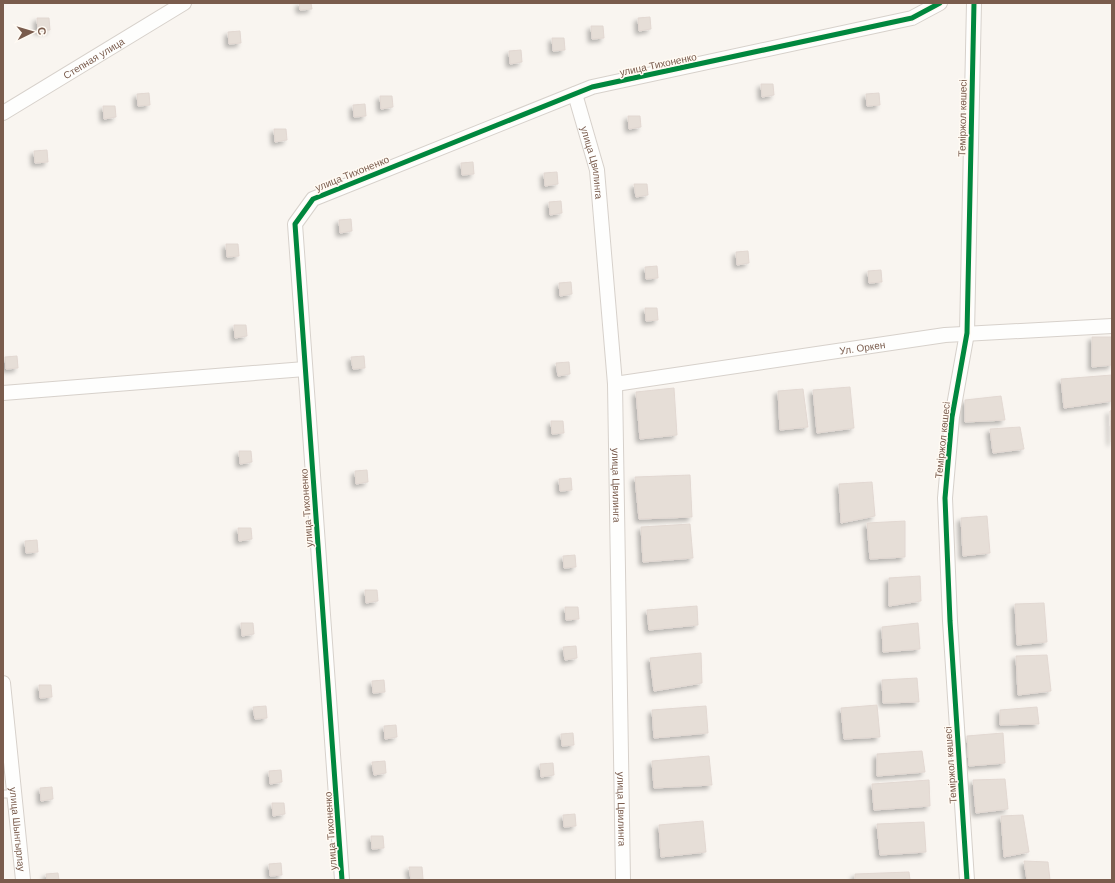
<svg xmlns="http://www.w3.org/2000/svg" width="1115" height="883" font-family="Arial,sans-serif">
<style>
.building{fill:#e6ded7;stroke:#e2d8d2;filter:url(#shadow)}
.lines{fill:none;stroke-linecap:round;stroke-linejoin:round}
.lane-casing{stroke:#d7d1cb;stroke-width:9}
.street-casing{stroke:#d7d1cb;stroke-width:16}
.lane{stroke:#fefefd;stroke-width:7}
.street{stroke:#fefefd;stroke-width:14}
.cycleway-casing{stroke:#fffaf3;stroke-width:8}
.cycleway{stroke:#00873e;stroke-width:5}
.labels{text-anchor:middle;stroke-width:3;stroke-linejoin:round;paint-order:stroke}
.street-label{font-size:10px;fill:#7a5c4d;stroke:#fffaf3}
</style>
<defs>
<filter id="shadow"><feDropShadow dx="-3.5" dy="3.5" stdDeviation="2" flood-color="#0004"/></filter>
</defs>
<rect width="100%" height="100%" fill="#f9f5f0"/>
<!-- building -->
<g class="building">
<path d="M299,3H311L312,9L300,10Z"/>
<path d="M650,17L651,29L639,31L638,18Z"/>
<path d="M37,18H49L50,30L38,31Z"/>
<path d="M591,26H603L604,38L592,39Z"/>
<path d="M240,31L241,43L229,44L228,32Z"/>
<path d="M552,38H564L565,50L553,51Z"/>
<path d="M521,50L522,62L510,64L509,51Z"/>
<path d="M761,84H773L774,95L762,97Z"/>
<path d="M149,93L150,105L138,106L137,94Z"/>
<path d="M879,93L880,105L867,106L866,94Z"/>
<path d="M380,96H392L393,107L381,109Z"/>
<path d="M365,104L366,116L354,117L353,105Z"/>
<path d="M103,106H115L116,117L104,119Z"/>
<path d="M628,116H640L641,127L629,129Z"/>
<path d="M274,129H286L287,140L275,142Z"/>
<path d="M47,150L48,162L35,163L34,151Z"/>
<path d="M473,162L474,174L462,175L461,163Z"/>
<path d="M557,172L558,184L545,186L544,173Z"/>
<path d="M634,184H647L648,195L636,197Z"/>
<path d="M561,201L562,213L550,215L549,202Z"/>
<path d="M351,219L352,231L340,233L339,220Z"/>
<path d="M226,244H238L239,256L227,257Z"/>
<path d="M748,251L749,263L737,265L736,252Z"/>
<path d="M657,266L658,278L646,279L645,267Z"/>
<path d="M881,270L882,282L869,283L868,271Z"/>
<path d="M571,282L572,294L560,296L559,283Z"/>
<path d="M645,308H657L658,320L646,321Z"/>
<path d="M234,325H246L247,336L235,338Z"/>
<path d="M1092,337H1112V365L1092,367Z"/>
<path d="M17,356L18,368L6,369L5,357Z"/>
<path d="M364,356L365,368L353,369L351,357Z"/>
<path d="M569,362L570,374L558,376L556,363Z"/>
<path d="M1112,375V401L1064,408L1061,379Z"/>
<path d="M850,387L854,428L817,433L813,390Z"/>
<path d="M674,388L677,435L640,439L636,392Z"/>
<path d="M803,389L808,427L780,430L778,391Z"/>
<path d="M1001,396L1005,420L965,422V400Z"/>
<path d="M1112,410V442H1111L1110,411Z"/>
<path d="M551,421H563L564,433L552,434Z"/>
<path d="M1020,427L1024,449L993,453L990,429Z"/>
<path d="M239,451H251L252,462L240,464Z"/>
<path d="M367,470L368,482L356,484L355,471Z"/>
<path d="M690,475L692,517L639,519L635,477Z"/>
<path d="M571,478L572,490L560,491L559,479Z"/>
<path d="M872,482L875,516L841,523L839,484Z"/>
<path d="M987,516L990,553L963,556L961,518Z"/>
<path d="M905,521V557L870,559L867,523Z"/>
<path d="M690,524L693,558L643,562L641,527Z"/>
<path d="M238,528H251L252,539L239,541Z"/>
<path d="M37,540L38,552L26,553L25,541Z"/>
<path d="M575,555L576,567L564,568L563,556Z"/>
<path d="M920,576L921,601L889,606V578Z"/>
<path d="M365,590H377L378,601L366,603Z"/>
<path d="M1044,603L1047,642L1017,645L1015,604Z"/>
<path d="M697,606L698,625L649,630L647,610Z"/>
<path d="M565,607H578L579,619L566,620Z"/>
<path d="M241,623H253L254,634L242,636Z"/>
<path d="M918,623L920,649L883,652L882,627Z"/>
<path d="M576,646L577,658L565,660L563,647Z"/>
<path d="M701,653L702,683L654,691L650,658Z"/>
<path d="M1047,655L1051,691L1018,695L1016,656Z"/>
<path d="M917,678L919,702L883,703L882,680Z"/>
<path d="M384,680L385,692L373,693L372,681Z"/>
<path d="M39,685H51L52,697L40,698Z"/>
<path d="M877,705L880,737L844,739L841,708Z"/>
<path d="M266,706L267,718L255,719L253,707Z"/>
<path d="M706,706L708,733L654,738L652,710Z"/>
<path d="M1037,707L1039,724L1000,725V710Z"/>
<path d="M396,725L397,737L385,739L384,726Z"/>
<path d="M573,733L574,745L562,746L561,734Z"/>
<path d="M1003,733L1005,763L969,766L967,736Z"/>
<path d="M922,751L925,772L877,776V754Z"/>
<path d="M709,756L712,785L654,788L652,761Z"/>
<path d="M385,761L386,773L374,775L372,762Z"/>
<path d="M553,763L554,775L541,777L540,764Z"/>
<path d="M281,770L282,782L270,784L269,771Z"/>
<path d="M1005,779L1008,809L976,813L973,780Z"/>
<path d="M929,780L930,806L874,810L872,784Z"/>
<path d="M52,787L53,799L41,801L40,788Z"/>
<path d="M272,803H284L285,814L273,816Z"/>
<path d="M575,814L576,826L564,827L563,815Z"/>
<path d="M1023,815L1029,852L1004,857L1001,816Z"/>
<path d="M703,821L706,852L661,857L659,825Z"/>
<path d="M924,822L926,852L880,855L877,824Z"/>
<path d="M371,836H383L384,848L372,849Z"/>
<path d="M1024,861L1048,862L1050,880H1027Z"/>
<path d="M281,863L282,875L270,876L269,864Z"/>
<path d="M409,867H422L423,879L411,880Z"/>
<path d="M909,872L910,880H855V874Z"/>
<path d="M58,873L59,880H47L46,874Z"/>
</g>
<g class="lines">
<defs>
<path id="lane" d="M3,794H14"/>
<g id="street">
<path id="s1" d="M575,94L597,170L615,384L623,880"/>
<path id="s2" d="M3,113L184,3"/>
<path id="s3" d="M615,384L945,335L1112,326"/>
<path d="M3,393L305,369"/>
<path id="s4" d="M3,683L23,880"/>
<path d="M342,880L295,224L313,199L592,87L912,18L940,3"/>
<path d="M967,880L950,621L945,498L952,417L967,333L974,3"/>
</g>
</defs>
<!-- lane casing -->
<use href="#lane" class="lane-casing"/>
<!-- street casing -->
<use href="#street" class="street-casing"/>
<!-- lane -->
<use href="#lane" class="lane"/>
<!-- street -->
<use href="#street" class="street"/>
<defs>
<g id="cycleway">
<path d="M342,880L295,224L313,199L592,87L912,18L940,3"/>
<path d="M967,880L950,621L945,498L952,417L967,333L974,3"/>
</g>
</defs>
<!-- cycleway casing -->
<use href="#cycleway" class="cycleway-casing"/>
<!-- cycleway -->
<use href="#cycleway" class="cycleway"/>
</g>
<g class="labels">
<!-- street labels -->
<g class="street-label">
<text dy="4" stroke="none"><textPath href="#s2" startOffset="106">Степная улица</textPath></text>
<text transform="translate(658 64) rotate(-12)" y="4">улица Тихоненко</text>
<text transform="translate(962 118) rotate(-89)" y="4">Теміржол көшесі</text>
<text dy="4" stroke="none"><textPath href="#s1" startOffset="71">улица Цвилинга</textPath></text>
<text transform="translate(352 173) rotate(-22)" y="4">улица Тихоненко</text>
<text dy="4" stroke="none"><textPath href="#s3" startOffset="250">Ул. Оркен</textPath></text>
<text transform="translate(942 440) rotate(-84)" y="4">Теміржол көшесі</text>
<text dy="4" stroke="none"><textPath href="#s1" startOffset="395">улица Цвилинга</textPath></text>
<text transform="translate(306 508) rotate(-94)" y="4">улица Тихоненко</text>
<text transform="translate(950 765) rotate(-94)" y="4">Теміржол көшесі</text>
<text dy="4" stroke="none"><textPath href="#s1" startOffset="719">улица Цвилинга</textPath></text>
<text dy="4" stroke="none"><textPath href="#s4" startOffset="147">улица Шынгырлау</textPath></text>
<text transform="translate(330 831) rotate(-94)" y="4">улица Тихоненко</text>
</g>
</g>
<!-- border -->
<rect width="1115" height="883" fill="none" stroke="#7a5c4d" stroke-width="8"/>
<!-- north arrow -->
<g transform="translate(32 32) rotate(85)" stroke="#fffaf3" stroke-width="3" paint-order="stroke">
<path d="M0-3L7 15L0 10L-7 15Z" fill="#7a5c4d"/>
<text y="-6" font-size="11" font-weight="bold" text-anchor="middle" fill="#7a5c4d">С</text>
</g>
</svg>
